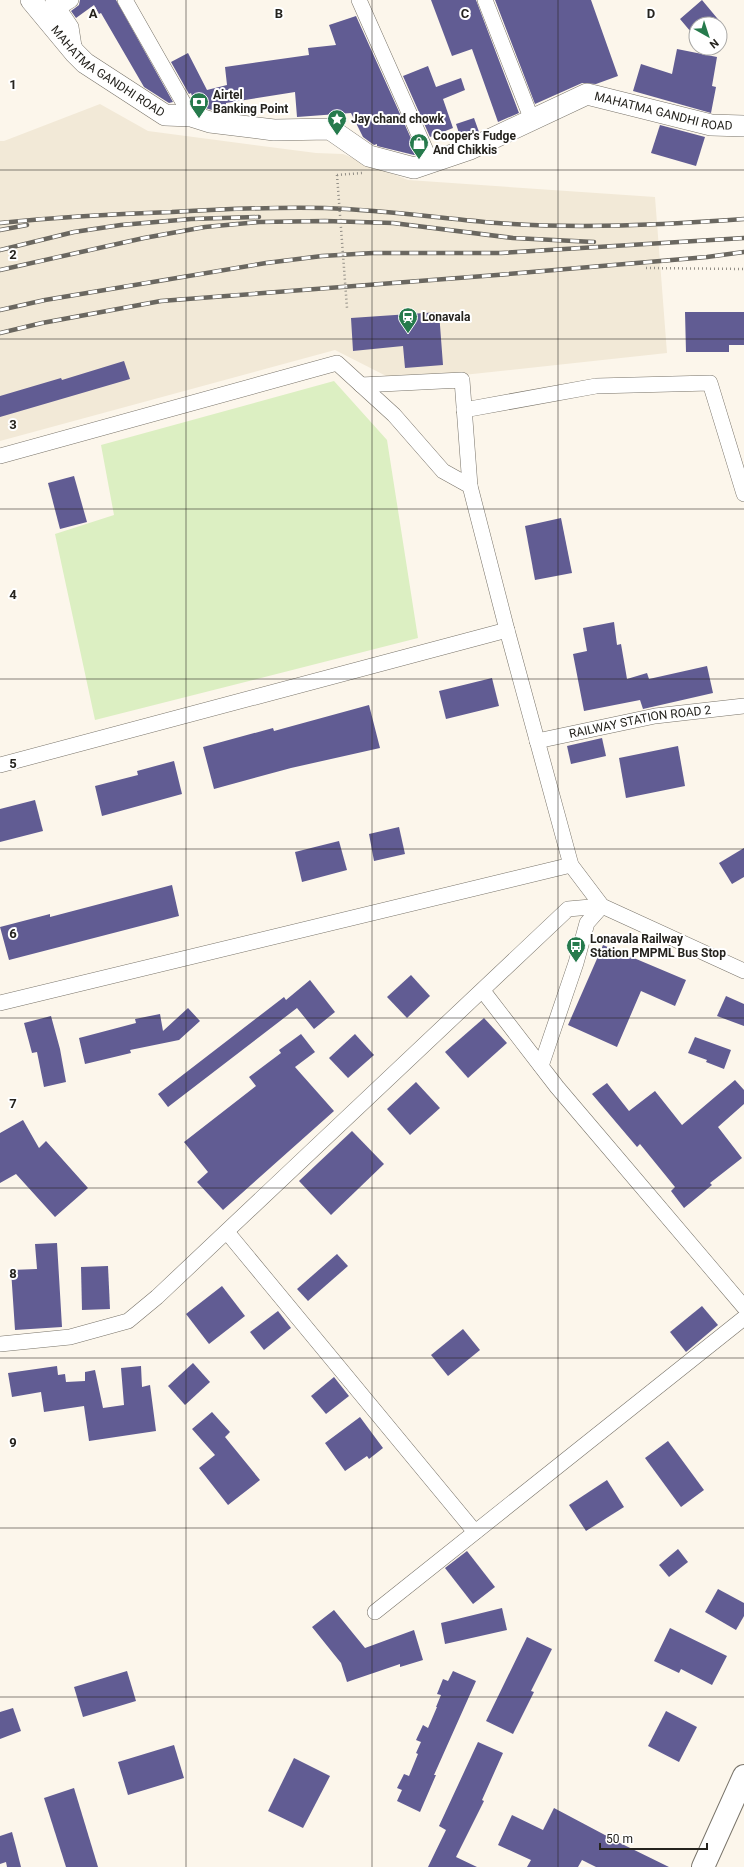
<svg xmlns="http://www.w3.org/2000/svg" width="744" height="1867" font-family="Roboto,sans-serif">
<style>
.built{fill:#f2e9d7}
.green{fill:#dcefc2}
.building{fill:#615c93}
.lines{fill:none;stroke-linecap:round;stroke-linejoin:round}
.minor-casing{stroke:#787369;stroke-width:16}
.secondary-casing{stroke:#787369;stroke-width:22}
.trunk-casing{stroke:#787369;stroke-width:24}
.path{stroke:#928e86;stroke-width:2.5;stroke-dasharray:1 3;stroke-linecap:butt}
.minor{stroke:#fff;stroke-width:15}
.secondary{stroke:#fff;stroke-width:21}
.trunk{stroke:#fff;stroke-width:22}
.rail-casing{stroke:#6a6760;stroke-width:4.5}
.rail{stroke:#fff;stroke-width:3;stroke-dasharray:9;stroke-linecap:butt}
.path-bridge{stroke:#928e86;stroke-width:2.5;stroke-dasharray:1 3;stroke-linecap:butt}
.grid{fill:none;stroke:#25231e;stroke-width:1;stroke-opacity:0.55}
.labels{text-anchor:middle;stroke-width:4;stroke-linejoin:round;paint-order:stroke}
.street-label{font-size:12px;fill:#25231e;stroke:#fff}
.poi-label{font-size:12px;font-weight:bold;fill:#25231e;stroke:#fff;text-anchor:start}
.grid-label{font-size:13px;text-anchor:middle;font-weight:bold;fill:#25231e;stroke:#fff;stroke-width:4;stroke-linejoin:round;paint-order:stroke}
</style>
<rect width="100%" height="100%" fill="#fcf6eb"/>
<!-- built -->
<path class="built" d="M100,104L148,131L316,153L343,154L408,180L655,197L667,353L398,382L335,350L0,441V141H4Z"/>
<!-- green -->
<path class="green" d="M334,381L387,440L418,638L95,720L55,534L114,515L101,445Z"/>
<!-- building -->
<g class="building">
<path d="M80,0H116L173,102L169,103L144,87L101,13L99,14L94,5L76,18L71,11L79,5Z"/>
<path d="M431,0H476L519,113L498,122L472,49L452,56Z"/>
<path d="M495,0H591L618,76L596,84L582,83L535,104Z"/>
<path d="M702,0L722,24H696V38L680,19Z"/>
<path d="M356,16L418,154L414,155L377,146V144L374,145L363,137L351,113L297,117L295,92L226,103V105L212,110L195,105L191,93L189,94L171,62L188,53L207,90L227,85L225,67L309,55L308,48L336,45L329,25Z"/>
<path d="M677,49L717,57L712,86L716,87L711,113L633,91L641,64L672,74Z"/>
<path d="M428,66L436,87L461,78L465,90L443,99L453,128L430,137L403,76Z"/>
<path d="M474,118L479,132L461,139L456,124Z"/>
<path d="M660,125L705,137L696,166L651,153Z"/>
<path d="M439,312L443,365L405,368L403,346L353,351L351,318Z"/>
<path d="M685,312H744V345H729V352H686Z"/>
<path d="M124,361L130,379L0,417V396L61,378L62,380Z"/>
<path d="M74,476L87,522L60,529L48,483Z"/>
<path d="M561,518L572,573L535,580L525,526Z"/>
<path d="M614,622L617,645L621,644L627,679L647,673L649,679L707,666L713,693L643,709L640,700L584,711L573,654L587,651L583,628Z"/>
<path d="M492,678L499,706L446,719L439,691Z"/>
<path d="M369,705L380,748L291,768L214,789L203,747L273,728L274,731Z"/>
<path d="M602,738L606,756L571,764L567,746Z"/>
<path d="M678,746L685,786L626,798L619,758Z"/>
<path d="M174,761L182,794L102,816L95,786L138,775L137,771Z"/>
<path d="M35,800L43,831L0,842V809Z"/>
<path d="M399,827L405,854L374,861L369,834Z"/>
<path d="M339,841L347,870L302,882L295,852Z"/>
<path d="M744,848V877L732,884L719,863Z"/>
<path d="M172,885L179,916L9,960L0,927L50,914V917Z"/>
<path d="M603,945L686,980L675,1006L641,991L617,1047L568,1025Z"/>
<path d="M411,975L430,996L407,1018L387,997Z"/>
<path d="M310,980L335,1012L314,1029L297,1008L168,1107L158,1094L284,997L286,1000Z"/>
<path d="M726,996L744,1004V1026L717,1016Z"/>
<path d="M188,1008L200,1021L179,1040L130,1050L131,1053L85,1064L79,1038L136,1023L135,1019L160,1014L163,1031Z"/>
<path d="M51,1016L60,1049L66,1082L44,1087L37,1052L32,1053L24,1023Z"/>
<path d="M484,1018L507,1043L468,1078L445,1052Z"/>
<path d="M301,1034L315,1052L295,1067L334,1111L223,1210L197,1182L208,1172L184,1142L256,1086L249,1077L281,1053L279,1050Z"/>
<path d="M355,1034L374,1055L348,1078L329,1058Z"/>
<path d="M695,1037L731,1050L724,1069L706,1062L707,1060L688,1053Z"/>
<path d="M735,1080L744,1090V1104L718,1127L742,1158L710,1183L712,1185L684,1208L671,1191L675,1187L640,1144L637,1147L592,1094L607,1083L629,1111L655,1091L682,1125Z"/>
<path d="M416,1082L440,1108L410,1135L387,1109Z"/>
<path d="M23,1120L39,1148L46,1141L88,1188L55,1217L16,1174L0,1183V1133Z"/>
<path d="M352,1131L384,1164L331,1215L299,1181Z"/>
<path d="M57,1243L62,1327L15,1330L11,1270L37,1269L35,1244Z"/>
<path d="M337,1254L348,1266L308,1301L297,1289Z"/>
<path d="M108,1266L110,1309L82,1310L81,1267Z"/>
<path d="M222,1286L245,1316L209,1344L186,1314Z"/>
<path d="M702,1306L718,1325L686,1352L670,1332Z"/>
<path d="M278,1311L291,1328L264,1350L250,1332Z"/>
<path d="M463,1329L480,1350L448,1376L431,1355Z"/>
<path d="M193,1363L210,1382L185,1405L168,1386Z"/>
<path d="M57,1366L58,1375L65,1374L66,1382L85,1381V1372L95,1370L103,1408L124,1405L121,1368L141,1366L142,1387L150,1385L156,1431L89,1441L84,1406L44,1412L41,1392L12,1397L8,1373Z"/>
<path d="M334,1377L349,1396L326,1414L311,1396Z"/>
<path d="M212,1412L230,1432L225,1437L260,1480L228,1505L199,1468L215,1455L192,1429Z"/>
<path d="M360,1417L383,1448L369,1459L367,1456L345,1471L325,1443Z"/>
<path d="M668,1441L704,1490L681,1507L645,1458Z"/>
<path d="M607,1480L624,1507L586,1531L569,1505Z"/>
<path d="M678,1549L688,1562L669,1577L659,1565Z"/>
<path d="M467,1551L495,1587L473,1604L445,1568Z"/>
<path d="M718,1589L744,1603V1616L736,1630L705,1612Z"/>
<path d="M502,1608L507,1630L445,1644L441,1623Z"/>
<path d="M334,1610L365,1648L414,1630L423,1660L400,1667V1664L347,1682L341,1663L312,1627Z"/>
<path d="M670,1628L727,1656L712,1685L681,1669L679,1673L654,1661Z"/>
<path d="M527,1637L552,1649L531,1691L534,1692L513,1734L486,1721Z"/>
<path d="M127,1671L136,1701L83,1717L74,1687Z"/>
<path d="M453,1671L476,1681L434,1775H436L420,1812L397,1801L402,1790L397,1788L404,1774L409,1776L418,1754L416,1753L421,1742L416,1740L423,1725L428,1728L437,1707H436L441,1695L437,1694L443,1679L448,1681Z"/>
<path d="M13,1708L21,1731L0,1739V1712Z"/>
<path d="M666,1711L697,1727L679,1762L648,1746Z"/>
<path d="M478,1742L503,1753L482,1800L484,1801L456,1857L477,1867H428L446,1830L439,1826Z"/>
<path d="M174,1745L184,1778L128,1795L118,1762Z"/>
<path d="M294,1758L330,1776L303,1828L268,1811Z"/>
<path d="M74,1788L98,1867H66L44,1798Z"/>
<path d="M554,1808L620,1843L669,1867H596L582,1860L578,1867H527L531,1860L498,1845L512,1815L543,1830Z"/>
<path d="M12,1832L16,1847L21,1867H7L6,1862L0,1864V1836Z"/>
</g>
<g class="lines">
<defs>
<g id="minor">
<path d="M53,0L71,27L75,53"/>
<path d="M125,0L191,116"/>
<path d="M359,0L431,162"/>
<path d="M485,0L532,120"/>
<path d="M58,8L71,0"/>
<path d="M361,385L462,380L470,486"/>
<path d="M464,410L596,386L710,383L744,494"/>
<path d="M0,456L337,363L394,415L443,471L470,486L507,630L571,865L602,906L744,971"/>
<path id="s1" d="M537,741L655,716L744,706"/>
<path d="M0,765L507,630"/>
<path d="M483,991L557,1087L744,1307"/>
<path d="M0,1003L571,865"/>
<path d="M541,1066L576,963L587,923L602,906"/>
<path d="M227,1232L475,1532"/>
<path d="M0,1344L70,1337L128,1321L157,1297L568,909L602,906"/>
<path d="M375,1612L744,1318"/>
</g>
<g id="secondary">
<path id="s2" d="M31,0L75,53L85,63L165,115L191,116L210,122L274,130L330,129L369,156L414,168L470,149L587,94L711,125L744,126"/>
</g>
<path id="trunk" d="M703,1867L744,1776"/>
</defs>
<!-- minor casing -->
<use href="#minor" class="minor-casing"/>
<!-- secondary casing -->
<use href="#secondary" class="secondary-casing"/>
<!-- trunk casing -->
<use href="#trunk" class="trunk-casing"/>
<!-- path -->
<g class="path">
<path d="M337,175L362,173"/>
<path d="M646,268L744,269"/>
</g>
<!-- minor -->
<use href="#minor" class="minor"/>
<!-- secondary -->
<use href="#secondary" class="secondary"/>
<!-- trunk -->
<use href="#trunk" class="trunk"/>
<defs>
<g id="rail">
<path d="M0,223C57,217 114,214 172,212C223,209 274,207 325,208C383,210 440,218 497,223C579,229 662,225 744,219"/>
<path d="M0,230L27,225"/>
<path d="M0,250L74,232L121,225L191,219L259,217"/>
<path d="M0,270L144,238L205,227L259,222L325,221L393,223L513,238L594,242"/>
<path d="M0,310L45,300L266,263L322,256L373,253H501L744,238"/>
<path d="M0,333L42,323L161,301L497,275L707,257L744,252"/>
</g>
</defs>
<!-- rail casing -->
<use href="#rail" class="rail-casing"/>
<!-- rail -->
<use href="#rail" class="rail"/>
<!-- path-bridge -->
<path class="path-bridge" d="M337,175L347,308"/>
</g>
<!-- grid -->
<path class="grid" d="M186,0V1867M372,0V1867M558,0V1867M0,170H744M0,339H744M0,509H744M0,679H744M0,849H744M0,1018H744M0,1188H744M0,1358H744M0,1528H744M0,1697H744"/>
<!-- icons -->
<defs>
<symbol id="bank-pin" viewBox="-11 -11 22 30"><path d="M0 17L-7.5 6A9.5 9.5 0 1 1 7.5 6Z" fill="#267a4c" stroke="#fff"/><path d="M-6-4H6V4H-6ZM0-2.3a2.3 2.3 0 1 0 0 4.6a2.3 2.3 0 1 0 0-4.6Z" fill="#fff"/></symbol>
<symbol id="sight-pin" viewBox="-11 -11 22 30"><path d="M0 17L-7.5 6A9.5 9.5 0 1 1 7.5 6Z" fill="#267a4c" stroke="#fff"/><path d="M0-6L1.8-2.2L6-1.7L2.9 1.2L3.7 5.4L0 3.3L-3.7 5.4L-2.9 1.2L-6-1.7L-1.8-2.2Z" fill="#fff"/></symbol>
<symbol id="shop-pin" viewBox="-11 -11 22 30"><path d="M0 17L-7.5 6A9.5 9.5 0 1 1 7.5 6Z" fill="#267a4c" stroke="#fff"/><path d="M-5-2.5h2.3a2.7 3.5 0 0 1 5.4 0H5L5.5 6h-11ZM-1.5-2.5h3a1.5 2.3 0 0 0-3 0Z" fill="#fff"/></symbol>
<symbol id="station-pin" viewBox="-11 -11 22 30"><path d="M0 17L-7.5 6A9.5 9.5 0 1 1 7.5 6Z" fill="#267a4c" stroke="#fff"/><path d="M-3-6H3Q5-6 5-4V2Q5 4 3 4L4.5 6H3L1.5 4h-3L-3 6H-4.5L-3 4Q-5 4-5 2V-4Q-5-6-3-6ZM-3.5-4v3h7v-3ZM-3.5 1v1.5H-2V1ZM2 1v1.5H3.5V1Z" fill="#fff"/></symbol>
<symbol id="bus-pin" viewBox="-11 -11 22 30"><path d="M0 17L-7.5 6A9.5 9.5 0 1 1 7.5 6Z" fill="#267a4c" stroke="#fff"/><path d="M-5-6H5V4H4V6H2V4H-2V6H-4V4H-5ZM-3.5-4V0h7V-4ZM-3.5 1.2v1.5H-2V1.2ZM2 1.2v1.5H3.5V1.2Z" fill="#fff"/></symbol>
</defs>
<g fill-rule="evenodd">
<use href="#bank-pin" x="188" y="91" width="22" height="30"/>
<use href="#sight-pin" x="326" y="108" width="22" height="30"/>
<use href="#shop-pin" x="408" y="132" width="22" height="30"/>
<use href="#station-pin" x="397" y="306" width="22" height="30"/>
<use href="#bus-pin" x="565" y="935" width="22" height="30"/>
</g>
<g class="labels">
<!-- street labels -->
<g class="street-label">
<text dy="4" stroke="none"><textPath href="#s2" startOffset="106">MAHATMA GANDHI ROAD</textPath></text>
<text dy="4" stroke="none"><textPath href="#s2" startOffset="706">MAHATMA GANDHI ROAD</textPath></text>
<text dy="4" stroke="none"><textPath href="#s1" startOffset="105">RAILWAY STATION ROAD 2</textPath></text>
</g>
<!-- poi labels -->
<g class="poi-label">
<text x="213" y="99">Airtel<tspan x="213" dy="14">Banking Point</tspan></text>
<text x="351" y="123">Jay chand chowk</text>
<text x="433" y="140">Cooper's Fudge<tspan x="433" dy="14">And Chikkis</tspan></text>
<text x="422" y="321">Lonavala</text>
<text x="590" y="943">Lonavala Railway<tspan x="590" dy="14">Station PMPML Bus Stop</tspan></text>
</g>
</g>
<g class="grid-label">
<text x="93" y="18">A</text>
<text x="279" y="18">B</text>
<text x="465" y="18">C</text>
<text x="651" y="18">D</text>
<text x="13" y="89">1</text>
<text x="13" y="259">2</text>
<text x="13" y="429">3</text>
<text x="13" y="599">4</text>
<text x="13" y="768">5</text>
<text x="13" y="938">6</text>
<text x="13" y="1108">7</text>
<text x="13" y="1278">8</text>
<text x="13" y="1447">9</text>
</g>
<!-- north arrow -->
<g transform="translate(708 36) rotate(141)"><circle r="19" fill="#ffffff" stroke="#a8a7a5"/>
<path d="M0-3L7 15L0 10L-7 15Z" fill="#267a4c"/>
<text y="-6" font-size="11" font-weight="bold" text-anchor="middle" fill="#25231e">N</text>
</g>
<!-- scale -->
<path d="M600 1843v6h107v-6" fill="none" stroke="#25231e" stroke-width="2"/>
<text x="606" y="1843" font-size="12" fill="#25231e" stroke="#ffffff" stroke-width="3" paint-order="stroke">50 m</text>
</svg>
